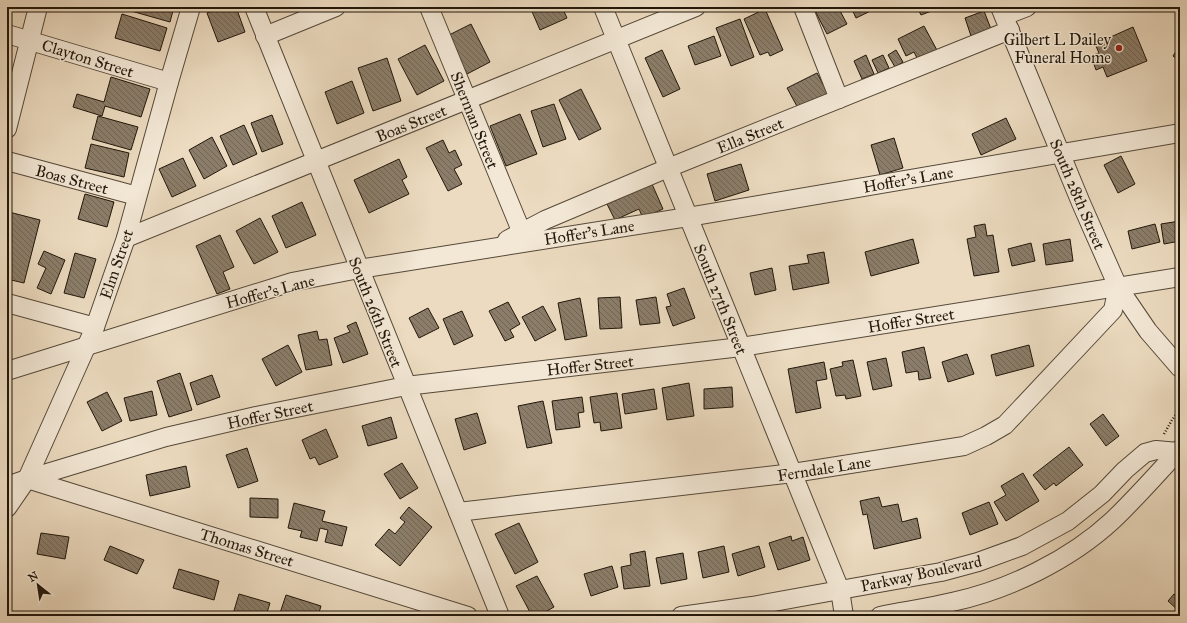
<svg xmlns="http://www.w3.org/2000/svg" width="1187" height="623" font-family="'IM FELL Great Primer',serif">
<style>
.building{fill:url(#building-back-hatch);stroke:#21170a}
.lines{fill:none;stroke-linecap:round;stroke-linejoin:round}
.minor-casing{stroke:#544838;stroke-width:20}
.path{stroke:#21170a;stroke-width:2.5;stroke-dasharray:1 2;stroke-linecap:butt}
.minor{stroke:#f3e8d6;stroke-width:18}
.poi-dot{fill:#8f2418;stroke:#f3e8d6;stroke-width:1.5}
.labels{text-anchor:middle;stroke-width:3;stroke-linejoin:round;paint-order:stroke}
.poi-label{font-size:16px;fill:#21170a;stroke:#f3e8d6;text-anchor:end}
.street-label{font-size:16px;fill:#21170a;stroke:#f3e8d6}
</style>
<defs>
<pattern id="building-back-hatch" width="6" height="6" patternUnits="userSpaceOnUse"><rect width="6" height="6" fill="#8b7d69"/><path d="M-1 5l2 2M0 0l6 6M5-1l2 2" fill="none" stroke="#716555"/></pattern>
</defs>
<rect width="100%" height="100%" fill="#ecdbc0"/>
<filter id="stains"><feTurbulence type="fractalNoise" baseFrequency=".005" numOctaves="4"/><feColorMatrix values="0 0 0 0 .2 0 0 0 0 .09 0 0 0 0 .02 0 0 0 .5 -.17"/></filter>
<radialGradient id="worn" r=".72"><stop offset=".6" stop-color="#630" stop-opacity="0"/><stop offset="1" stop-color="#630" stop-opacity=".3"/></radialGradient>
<!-- building -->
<g class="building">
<path d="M125,7H174L170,22L124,9Z"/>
<path d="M222,7H236L245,32L218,42L207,13Z"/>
<path d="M530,7H562L567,18L540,30Z"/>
<path d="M813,7H838L847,24L827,34Z"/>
<path d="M851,7H876L877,8L856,18Z"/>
<path d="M917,7H942L921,15Z"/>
<path d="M765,9L783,50L770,56L768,52L760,55L744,19Z"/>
<path d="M984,11L991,29L971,36L965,18Z"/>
<path d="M122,14L167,28L160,51L115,38Z"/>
<path d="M740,19L754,57L731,66L716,28Z"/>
<path d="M471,24L490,62L467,74L447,36Z"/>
<path d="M924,26L939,54L920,64L914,52L906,56L898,39Z"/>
<path d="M1133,27L1147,61L1107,77L1103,67L1096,70L1091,56L1099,53L1095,44Z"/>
<path d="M714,36L721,56L695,65L688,46Z"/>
<path d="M7,43L12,45L7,61Z"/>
<path d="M425,45L444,81L417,95L398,59Z"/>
<path d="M1180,45V61L1173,56Z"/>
<path d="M662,50L680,89L663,97L645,58Z"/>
<path d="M896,50L903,62L895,67L888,55Z"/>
<path d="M866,55L874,74L862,79L854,61Z"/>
<path d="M883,55L889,68L878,73L872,60Z"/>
<path d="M387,58L401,101L373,111L358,68Z"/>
<path d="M817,73L829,95L799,110L787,88Z"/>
<path d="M111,77L150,89L141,117L105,106L102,116L73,107L77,94L104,102Z"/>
<path d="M352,81L364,113L337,124L325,92Z"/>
<path d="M581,89L601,129L579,140L559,100Z"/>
<path d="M554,104L566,139L543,147L531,111Z"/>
<path d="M520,114L537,154L506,166L490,126Z"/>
<path d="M272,115L283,144L262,152L251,123Z"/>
<path d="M98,116L138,127L131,150L92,139Z"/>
<path d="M1006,118L1016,139L981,155L972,134Z"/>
<path d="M244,125L257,154L233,165L220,136Z"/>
<path d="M212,137L227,166L204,179L189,150Z"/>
<path d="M894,138L903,168L880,175L871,145Z"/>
<path d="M443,140L449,153L455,150L462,165L454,169L462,184L448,191L426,148Z"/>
<path d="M91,144L129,153L124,177L85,168Z"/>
<path d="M1121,156L1135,184L1118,193L1104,165Z"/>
<path d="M183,158L196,186L172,197L159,169Z"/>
<path d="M399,159L407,177L402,180L409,194L369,213L354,180Z"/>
<path d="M741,164L749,190L715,201L707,174Z"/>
<path d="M652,184L663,209L643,218L639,209L615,220L607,204Z"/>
<path d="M85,194L114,202L107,227L78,219Z"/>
<path d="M302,202L316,235L286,248L272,216Z"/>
<path d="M9,212L40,220L24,283L7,279V219Z"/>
<path d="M260,218L278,252L254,264L236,231Z"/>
<path d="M1180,221V241L1164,244L1161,224Z"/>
<path d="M985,224L987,236L993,235L999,272L974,276L967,239L976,237L974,226Z"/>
<path d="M1155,224L1160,242L1132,249L1128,231Z"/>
<path d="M220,235L234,267L223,272L230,289L217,294L196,246Z"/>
<path d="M913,239L919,263L871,276L865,252Z"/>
<path d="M1070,239L1073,261L1046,265L1043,244Z"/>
<path d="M1031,243L1035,261L1012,266L1008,249Z"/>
<path d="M44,251L65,260L51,294L37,288L46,268L38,264Z"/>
<path d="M824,252L829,283L793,290L789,266L809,263L807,255Z"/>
<path d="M75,253L96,259L84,298L64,293Z"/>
<path d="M772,268L776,290L755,295L750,273Z"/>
<path d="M684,288L695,318L673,326L666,307L671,306L667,294Z"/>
<path d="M620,297L622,328L600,329L598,298Z"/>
<path d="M656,297L660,323L640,325L636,300Z"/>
<path d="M580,298L587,336L565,340L558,303Z"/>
<path d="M508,302L520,324L510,330L514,337L505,341L489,311Z"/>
<path d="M543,306L556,330L535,341L522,317Z"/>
<path d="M428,308L439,328L419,338L409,318Z"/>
<path d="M462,311L473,336L454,345L443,319Z"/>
<path d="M356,322L368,354L343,363L334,338L350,332L347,326Z"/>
<path d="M317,331L319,340L327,339L332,365L306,370L298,335Z"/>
<path d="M288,345L302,372L276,386L262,359Z"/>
<path d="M1029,345L1034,366L996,376L991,355Z"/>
<path d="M924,347L931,378L919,380L918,371L906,373L902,352Z"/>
<path d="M967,354L974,374L948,382L942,362Z"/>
<path d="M886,358L892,386L873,390L867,362Z"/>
<path d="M853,360L861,396L846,399L845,395L836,396L830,369L843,366L842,362Z"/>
<path d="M824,362L827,379L816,381L821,408L796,413L788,369Z"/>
<path d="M180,373L192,410L169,417L157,381Z"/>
<path d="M212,375L220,397L197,405L190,383Z"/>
<path d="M689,383L694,416L667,420L662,388Z"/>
<path d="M732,387L733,407L704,409V389Z"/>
<path d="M654,389L657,409L625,414L622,394Z"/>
<path d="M152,391L157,415L130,421L124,398Z"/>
<path d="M107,392L122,421L102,431L87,402Z"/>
<path d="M617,393L622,428L601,431L600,422L594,423L590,397Z"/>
<path d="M582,397L584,412L578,413L580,427L556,430L552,401Z"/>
<path d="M543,401L552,443L527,448L518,406Z"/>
<path d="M477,413L486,443L464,450L455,419Z"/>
<path d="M1103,414L1119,436L1106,446L1090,424Z"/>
<path d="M391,417L397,438L368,446L362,426Z"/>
<path d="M326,429L338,457L319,465L315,457L310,459L302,440Z"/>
<path d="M1069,447L1083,465L1056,486L1054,483L1045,490L1033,475Z"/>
<path d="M247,448L258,481L238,488L226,455Z"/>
<path d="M402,463L418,488L400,499L384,474Z"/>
<path d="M186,466L190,487L150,496L146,475Z"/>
<path d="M1023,473L1039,501L1006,521L994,502L1006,495L1001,486Z"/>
<path d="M879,497L882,507L898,504L902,522L917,518L921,538L874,549L867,514L863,515L860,501Z"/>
<path d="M250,498L278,499V518L250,517Z"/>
<path d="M989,502L998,524L970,535L962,513Z"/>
<path d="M294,503L325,511L322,521L347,527L342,546L325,542L328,530L320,528L317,541L300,537L302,531L288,528Z"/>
<path d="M409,507L432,527L400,566L375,545L389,529L395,534L405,522L400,518Z"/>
<path d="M519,523L538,562L515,574L495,534Z"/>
<path d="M41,533L69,537L65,559L37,554Z"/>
<path d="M791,536L792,541L803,537L810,560L778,570L769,543Z"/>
<path d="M110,546L144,560L137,574L104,560Z"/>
<path d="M724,546L729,572L703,578L698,552Z"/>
<path d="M759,546L765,567L738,576L732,554Z"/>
<path d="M645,551L650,586L624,589L621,567L631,565L630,554Z"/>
<path d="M683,553L687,579L661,584L656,558Z"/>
<path d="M612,566L618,587L591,596L584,574Z"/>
<path d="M179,569L219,581L214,600L173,588Z"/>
<path d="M537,576L554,607L538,616H532L516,586Z"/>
<path d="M239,594L270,603L266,616H242L233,614Z"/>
<path d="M1174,594L1180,599V612L1168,601Z"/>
<path d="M286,595L321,606L318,616H279Z"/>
</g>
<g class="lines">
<defs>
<g id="minor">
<path d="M254,7L500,616"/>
<path d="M429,7L522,233"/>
<path d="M603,7L840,590L844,616"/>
<path d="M803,7L839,99"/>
<path d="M1000,7L1081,203L1118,287L1148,331L1180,368"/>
<path d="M1004,16L1027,7"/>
<path d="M7,34L169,82"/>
<path d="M265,36L336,7"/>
<path d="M7,129L38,7"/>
<path d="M7,161L137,196"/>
<path d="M126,238L696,7"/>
<path d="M507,240L545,220L668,168L1010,30"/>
<path d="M7,303L95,327"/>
<path d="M7,371L292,282L359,269L688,217L1180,133"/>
<path d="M27,479L468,616"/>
<path d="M7,486L27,479L166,437L256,416L406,386L741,347L1180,277"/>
<path d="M7,508L27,479L95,327L126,238L169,82L191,7"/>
<path d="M458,512L793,473L964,446L986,436L1005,425L1021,408L1113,310L1118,287"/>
<path d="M681,616L752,606L840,590L941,572L978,562L1022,546L1068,521L1102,494L1125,470L1145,453L1156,450L1178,452"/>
<path d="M880,616C904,611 928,608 952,602C1008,590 1070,560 1113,520C1136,498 1158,473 1180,449"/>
</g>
</defs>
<!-- minor casing -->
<use href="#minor" class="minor-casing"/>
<!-- path -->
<path class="path" d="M1164,434L1172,420L1180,409"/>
<!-- minor -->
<use href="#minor" class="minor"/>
</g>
<!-- markers -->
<circle class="poi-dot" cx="1119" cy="48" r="4"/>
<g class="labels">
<!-- poi labels -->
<g class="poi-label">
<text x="1111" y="45">Gilbert L Dailey<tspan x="1111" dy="18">Funeral Home</tspan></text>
</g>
<!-- street labels -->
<g class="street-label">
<text transform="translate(88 58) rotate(17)" y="6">Clayton Street</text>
<text transform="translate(475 120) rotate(68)" y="6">Sherman Street</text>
<text transform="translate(411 123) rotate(-22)" y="6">Boas Street</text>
<text transform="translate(750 135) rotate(-22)" y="6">Ella Street</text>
<text transform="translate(72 179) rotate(15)" y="6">Boas Street</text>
<text transform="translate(908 179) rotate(-10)" y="6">Hoffer's Lane</text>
<text transform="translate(1078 194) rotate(67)" y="6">South 28th Street</text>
<text transform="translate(589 232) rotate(-9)" y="6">Hoffer's Lane</text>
<text transform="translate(116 264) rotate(-71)" y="6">Elm Street</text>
<text transform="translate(270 291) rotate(-15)" y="6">Hoffer's Lane</text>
<text transform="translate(721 299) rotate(68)" y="6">South 27th Street</text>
<text transform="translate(376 312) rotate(68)" y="6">South 26th Street</text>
<text transform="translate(911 320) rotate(-9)" y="6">Hoffer Street</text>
<text transform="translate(590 365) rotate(-6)" y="6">Hoffer Street</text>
<text transform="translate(270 414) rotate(-12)" y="6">Hoffer Street</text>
<text transform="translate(824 468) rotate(-9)" y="6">Ferndale Lane</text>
<text transform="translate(247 547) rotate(17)" y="6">Thomas Street</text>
<text transform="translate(921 573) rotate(-12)" y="6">Parkway Boulevard</text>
</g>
</g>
<!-- margin -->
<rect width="1187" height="623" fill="none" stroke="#ecdbc0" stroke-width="24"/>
<rect x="8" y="8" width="1171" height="607" fill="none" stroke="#21170a" stroke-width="2"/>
<rect x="12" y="12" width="1163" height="599" fill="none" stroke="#21170a"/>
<!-- north arrow -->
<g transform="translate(38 585) rotate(330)" stroke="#f3e8d6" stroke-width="3" paint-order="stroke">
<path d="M0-3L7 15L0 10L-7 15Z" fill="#21170a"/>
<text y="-6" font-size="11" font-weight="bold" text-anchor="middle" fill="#21170a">N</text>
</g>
<rect width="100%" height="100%" filter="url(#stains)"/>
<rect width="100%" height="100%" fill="url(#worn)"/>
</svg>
